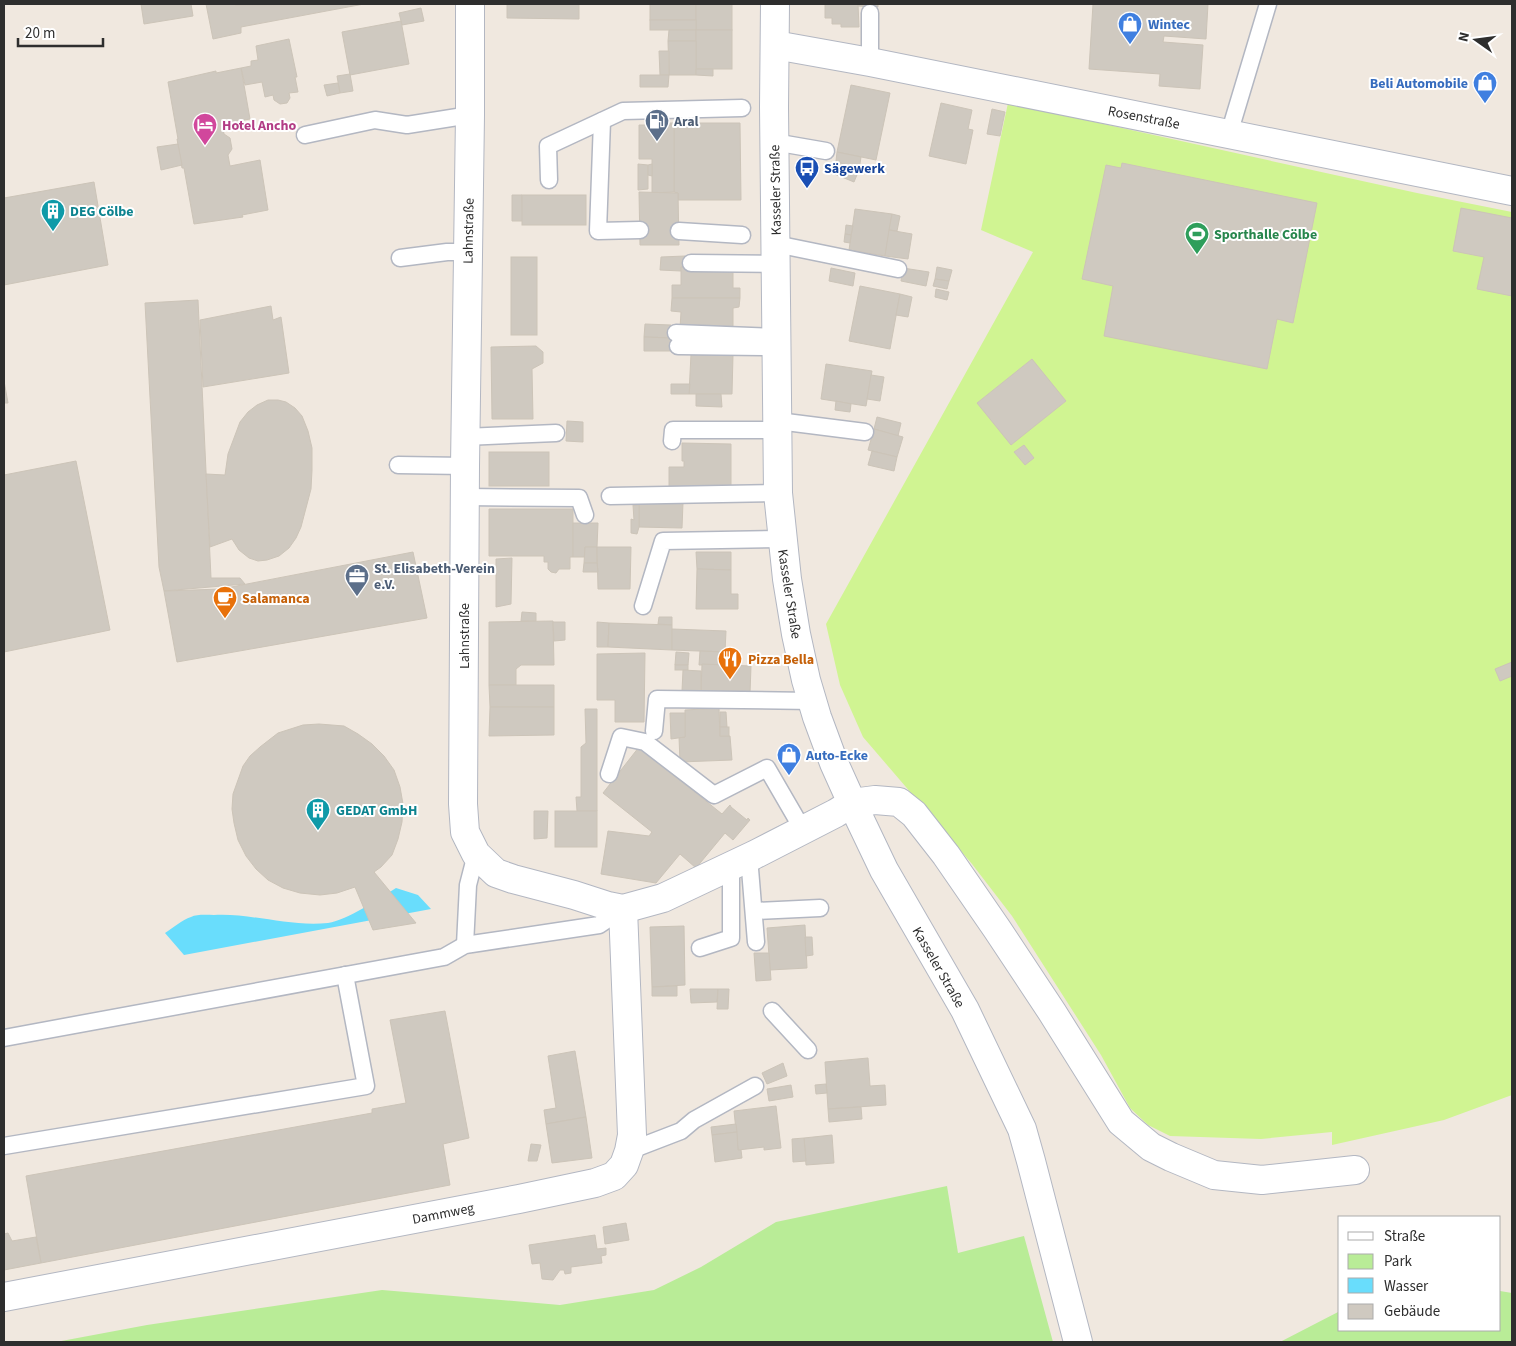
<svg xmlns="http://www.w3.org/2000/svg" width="1516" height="1346" font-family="'Source Sans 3',sans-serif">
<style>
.green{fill:#b9ec97}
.pitch{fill:#d0f492}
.water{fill:#69ddfc}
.building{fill:#cfc9c0;stroke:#ccc4b8}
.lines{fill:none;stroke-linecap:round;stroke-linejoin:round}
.service-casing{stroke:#b3b7c2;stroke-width:19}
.minor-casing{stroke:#b3b7c2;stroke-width:30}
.secondary-casing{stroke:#b3b7c2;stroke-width:30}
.service{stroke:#fff;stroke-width:16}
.minor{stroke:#fff;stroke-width:28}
.secondary{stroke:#fff;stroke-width:28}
.labels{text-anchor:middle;stroke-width:4;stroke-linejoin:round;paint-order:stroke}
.shop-label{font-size:14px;font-weight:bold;fill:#366cbe;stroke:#fff;text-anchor:start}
.street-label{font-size:14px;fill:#2e2e2e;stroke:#fff}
.service-label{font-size:14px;font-weight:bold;fill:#4e5e75;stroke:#fff;text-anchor:start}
.hotel-label{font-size:14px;font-weight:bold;fill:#b23c85;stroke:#fff;text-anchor:start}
.transit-label{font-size:14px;font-weight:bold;fill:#164399;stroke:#fff;text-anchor:start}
.culture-label{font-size:14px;font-weight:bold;fill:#0d838f;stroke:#fff;text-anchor:start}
.leisure-label{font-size:14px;font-weight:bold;fill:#27864d;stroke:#fff;text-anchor:start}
.food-label{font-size:14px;font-weight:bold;fill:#c56008;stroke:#fff;text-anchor:start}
</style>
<rect width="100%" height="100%" fill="#f0e8df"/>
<!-- green -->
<g class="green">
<path d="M947,1186L958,1253L1024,1236L1053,1342H56L147,1325L382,1290L560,1305L654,1290L701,1267L776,1222Z"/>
<path d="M1500,1291L1512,1293V1342H1280L1340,1311V1330H1500Z"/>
</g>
<!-- pitch -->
<path class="pitch" d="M1008,103L1417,193L1512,212V1095L1444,1120L1332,1145V1132L1261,1139L1170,1136L1148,1125L1130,1108L1101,1055L1012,916L972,864L863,737L840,685L826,624L1033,252L981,230Z"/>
<!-- water -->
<path class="water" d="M396,888L418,895L431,909L184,955L165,933C173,928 182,920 191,917C197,914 207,915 214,915C252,913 289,927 328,923C348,920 378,899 396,888Z"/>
<!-- building -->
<g class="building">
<path d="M141,4H191L193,16L144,24Z"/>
<path d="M206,4H235V5L364,4L241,27V33L213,39Z"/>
<path d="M507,4H579V19L507,18Z"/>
<rect x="650" y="4" width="46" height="16"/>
<rect x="696" y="4" width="36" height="26"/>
<path d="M825,4H858L859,27H841V24H832V18H825Z"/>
<path d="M858,4H878V7L858,6Z"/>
<path d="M1093,4H1208L1206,39L1164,36L1163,42L1203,45L1200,89L1159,86L1160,74L1089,69Z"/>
<path d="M421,8L424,21L402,25L399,13Z"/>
<rect x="650" y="20" width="46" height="10"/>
<path d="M401,21L409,64L350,75L342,32Z"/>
<path d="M669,30H696V41H668Z"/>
<rect x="696" y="30" width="36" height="39"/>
<path d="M289,39L297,77H295L298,92L289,93L290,98L287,103L280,104L274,100L273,95L265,97L262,82L245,85L241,68L251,66V61L258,60L256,46Z"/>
<path d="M668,41H696V75H669Z"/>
<path d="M659,51H669V75H660Z"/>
<path d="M241,68L250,119L222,124L224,134L230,138L232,149L228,155L230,166L260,160L268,210L242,215L243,217L194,224L184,168H182L177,139H178L168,82L216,71V73Z"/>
<path d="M696,69H713V76L696,75Z"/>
<path d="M350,74L353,91L340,93L337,76Z"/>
<path d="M640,75H669L668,87H640Z"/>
<path d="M338,83L340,93L327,96L324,85Z"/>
<path d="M851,85L890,93L876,160L837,152Z"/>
<path d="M941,103L972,110L968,129L973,130L966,164L929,156Z"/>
<path d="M992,109L1005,112L1000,136L987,134Z"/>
<path d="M670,123H740L741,200H678V193L674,192V125H670Z"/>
<path d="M639,125H674V192L652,193V159H639Z"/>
<path d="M178,144L182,165L161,170L157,147Z"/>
<path d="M837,152L861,157L859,170L836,161Z"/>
<path d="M836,161L859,170L854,182L832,173Z"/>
<path d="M1122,163L1317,203L1293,323L1277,319L1267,369L1104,336L1113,286L1082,279L1106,165L1121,168Z"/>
<path d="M638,164L648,165V189L638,190Z"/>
<path d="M652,164V176L648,175V165Z"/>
<path d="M94,182L108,265L4,285V198Z"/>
<path d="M639,192L678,193L679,245H640Z"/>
<path d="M512,195H522L523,221H512Z"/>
<rect x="522" y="195" width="64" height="30"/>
<path d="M1461,208L1512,218V296L1477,289L1484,257L1453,251Z"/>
<path d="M855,209L892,214L885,256L849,250Z"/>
<path d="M892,214L900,216L897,231L889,230Z"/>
<path d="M846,225L853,226L851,235L845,234Z"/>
<path d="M889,230L912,234L908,259L885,256Z"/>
<path d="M845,234L851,235L850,243L844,242Z"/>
<path d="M685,256L684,267H681V271L660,270L661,257Z"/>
<rect x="511" y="257" width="26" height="78"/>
<path d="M681,267L733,268V288H740V298H672V285H681Z"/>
<path d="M937,267L952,270L949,281L935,279Z"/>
<path d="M831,268L855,273L853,286L829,281Z"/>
<path d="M903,268L929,272L926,286L901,281Z"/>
<path d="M935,279L949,281L947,289L933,286Z"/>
<path d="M860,286L900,294L890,349L849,341Z"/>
<path d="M936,289L949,292L947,300L935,297Z"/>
<path d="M900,294L912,297L908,317L896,315Z"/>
<path d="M672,298H740L739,307L733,308V328H680L681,312L671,311Z"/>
<path d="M198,300L211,578H240L245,584L164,591L159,567L145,303Z"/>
<path d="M271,306L273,320L281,317L289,373L203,387L200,320Z"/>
<path d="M645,324L671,325L672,338L644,337Z"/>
<path d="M644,337L672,338L671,351H644Z"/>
<path d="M536,346L543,352V363L532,369L533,419H492L491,347Z"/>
<path d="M691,354L733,355L732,394H689Z"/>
<path d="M1032,359L1066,401L1011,445L977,403Z"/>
<path d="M826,364L872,371L866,406L821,399Z"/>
<path d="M871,375L884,377L880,401L867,399Z"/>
<path d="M4,381L8,403H4Z"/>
<path d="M671,384H690L689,394H671Z"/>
<path d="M696,394H721L722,407L696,406Z"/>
<path d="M268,400H278L286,402L295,408L302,416L308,431L312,448V470L311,489L301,527L296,538L289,548L279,556L267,560L258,561L249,558L239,550L232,539L210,547L206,474L225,475L228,454L240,422L248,412L257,405Z"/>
<path d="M836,401L851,404L850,412L835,410Z"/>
<path d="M877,417L901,423L898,436L874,429Z"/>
<path d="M567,421L583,422V442L566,441Z"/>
<path d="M874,429L903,437L897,457L868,450Z"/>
<path d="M682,443L731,444V490L669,489V467H684V461H682Z"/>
<path d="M1024,445L1034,458L1025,465L1014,452Z"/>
<path d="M872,451L897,457L894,471L868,465Z"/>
<rect x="489" y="452" width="60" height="34"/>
<path d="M76,461L110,630L4,652V475Z"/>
<path d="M639,503H683L682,528L639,527Z"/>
<path d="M633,505H639V527L637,534L631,533V519L634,520Z"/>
<path d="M489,509H573V557H570V569H559L556,573L551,572L548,569V562H544V556H489Z"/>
<path d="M573,523H598L597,547H585V557H573Z"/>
<path d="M585,547H597V563H584Z"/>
<path d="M597,547H631L630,589H598Z"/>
<path d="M413,552L427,618L177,662L164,591L221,589Z"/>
<path d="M696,552H731V570L697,569Z"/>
<path d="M512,558L511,604L496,607V559Z"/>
<path d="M584,563H597L598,572H583Z"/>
<path d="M697,569L731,570V594H738V609H696Z"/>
<path d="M522,612L536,613V621H521Z"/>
<path d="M659,617H672V625L658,624Z"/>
<path d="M553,621L554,665H521L516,669V685H489V622Z"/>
<path d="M553,622H565V640L554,641Z"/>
<path d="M597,622L609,623L608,647H597Z"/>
<path d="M609,623L672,625V650L608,647Z"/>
<path d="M672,629L726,631L725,652L672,650Z"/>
<path d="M700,651L725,652V665H699Z"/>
<path d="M676,652L689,653L688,665H675Z"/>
<path d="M645,653L644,722H615V700H597V654Z"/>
<path d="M1512,662V676L1500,681L1495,669Z"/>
<path d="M702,664L751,666L750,693L701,691Z"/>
<rect x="675" y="665" width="13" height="5"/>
<path d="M683,670L701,671V691H682Z"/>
<path d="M489,685H554V707H490Z"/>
<path d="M490,707H554V735L489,736Z"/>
<path d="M719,708L720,736H730L732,760L680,762L679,737H685V710Z"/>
<path d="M585,709H597V811H577L576,797H581V747L586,743Z"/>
<path d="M720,712H726L727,727H720Z"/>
<path d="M670,713H685V737L671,739Z"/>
<path d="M319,724L344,726L358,734L372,744L384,756L394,770L400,787L403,804L402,822L398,839L392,855L381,867L374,872L416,923L373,930L355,887L337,893L320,895L300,893L283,888L268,880L256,869L246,856L238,840L234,823L232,809L233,794L243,766L250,756L260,747L278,733L303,725Z"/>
<rect x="720" y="727" width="9" height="9"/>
<path d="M639,747L722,814L730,805L731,807L747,820L748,818L750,820L733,840L725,833L696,868L680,854L656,883L601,874L608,831L649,836L652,832L603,793Z"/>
<path d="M534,811H548L547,838L534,839Z"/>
<rect x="555" y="811" width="42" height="36"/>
<path d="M805,925L807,968L770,970L767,928Z"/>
<path d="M684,926L685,985L652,987L650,927Z"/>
<path d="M805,937H812L813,955L806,956Z"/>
<path d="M754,953H769L771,980L756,981Z"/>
<path d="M677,986V996H652V987Z"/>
<path d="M690,989H718L717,1002L691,1003Z"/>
<path d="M718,989H729L728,1009H717Z"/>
<path d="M445,1011L469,1138L443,1144L450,1185L41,1263L26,1176L372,1113V1109L406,1103L390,1020Z"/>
<path d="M575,1051L586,1117L546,1124L544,1110L556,1108L548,1056Z"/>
<path d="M868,1058L870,1086L885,1085L886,1105L828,1109L825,1062Z"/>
<path d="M783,1063L787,1076L767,1084L762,1073Z"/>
<path d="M826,1084L827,1093L816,1094L815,1085Z"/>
<path d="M791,1085L793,1097L769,1101L767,1089Z"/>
<path d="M776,1106L781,1148L764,1150V1147L738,1150L734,1111Z"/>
<path d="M861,1107L862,1119L829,1122L828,1109Z"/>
<path d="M586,1117L592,1158L552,1163L546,1124Z"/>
<path d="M736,1124L737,1132L712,1135L711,1127Z"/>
<path d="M737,1132L738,1150H741L742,1158L715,1162L712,1135Z"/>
<path d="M832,1135L834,1163L806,1165L804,1138Z"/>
<path d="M804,1138L806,1161L793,1162L792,1139Z"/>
<path d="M531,1144L541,1145L537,1161H528Z"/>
<path d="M626,1223L629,1240L605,1244L603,1227Z"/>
<path d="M8,1233L12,1241L36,1237L41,1263L4,1270V1234Z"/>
<path d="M595,1235L597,1249L606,1248V1255L601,1256L602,1263L571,1267V1273L565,1274L564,1270H560L553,1280L542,1279L540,1263L532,1264L529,1245Z"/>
</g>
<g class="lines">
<defs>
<g id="service">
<path d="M870,62V13"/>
<path d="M602,121L598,231L640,230"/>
<path d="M1229,134L1268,4"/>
<path d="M305,135L375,120L407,125L470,115"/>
<path d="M774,142L826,151"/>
<path d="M549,180L548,146L623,111L742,108"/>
<path d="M679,231L742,235"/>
<path d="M776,244L898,269"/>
<path d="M400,258L447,252H468"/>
<path d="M691,263L776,264"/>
<path d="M676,333L777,337"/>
<path d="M678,346L763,347"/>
<path d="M778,421L865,432"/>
<path d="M465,437L556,433"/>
<path d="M672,441L673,430H778"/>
<path d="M398,465L465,466"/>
<path d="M610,496L778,493"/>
<path d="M465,497L579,498L585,515"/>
<path d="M643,606L663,541L782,539"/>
<path d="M654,731L657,699L813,701"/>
<path d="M609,774L621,737L645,742L714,795L767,768L803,830"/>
<path d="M749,857L756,942"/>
<path d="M754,911L820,908"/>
<path d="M465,945L468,885L476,854"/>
<path d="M700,948L731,938V866"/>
<path d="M772,1011L808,1050"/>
<path d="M4,1038L444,957L465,945L599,925L623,909"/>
<path d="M4,1146L366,1086L345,975"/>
<path d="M629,1151L681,1131L694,1120L755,1086"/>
</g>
<g id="minor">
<path d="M470,4V115L465,466L463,804L465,832L476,854L496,873L513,879L574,895L608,906L623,909L663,898L754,855L836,813L852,803L875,800L899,802L914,814L946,855L997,929L1052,1012L1121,1122L1151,1147L1171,1157L1214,1175L1262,1180L1355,1170"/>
<path d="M775,45L870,62L1512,191"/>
<path d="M4,1297L519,1199L595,1183L614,1176L624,1165L629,1151L632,1135L623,909"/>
</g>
<path id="secondary" d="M775,4L774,107L778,493L787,579L796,634L806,680L817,717L834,763L852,803L884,870L965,1010L1022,1129L1031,1161L1078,1342"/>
</defs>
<!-- service casing -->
<use href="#service" class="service-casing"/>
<!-- minor casing -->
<use href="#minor" class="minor-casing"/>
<!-- secondary casing -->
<use href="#secondary" class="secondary-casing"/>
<!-- service -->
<use href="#service" class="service"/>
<!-- minor -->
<use href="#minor" class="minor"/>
<!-- secondary -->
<use href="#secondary" class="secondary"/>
</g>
<!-- icons -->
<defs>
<symbol id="shop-pin" viewBox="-11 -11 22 30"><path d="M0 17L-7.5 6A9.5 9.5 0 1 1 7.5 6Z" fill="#3f7fe0" stroke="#fff"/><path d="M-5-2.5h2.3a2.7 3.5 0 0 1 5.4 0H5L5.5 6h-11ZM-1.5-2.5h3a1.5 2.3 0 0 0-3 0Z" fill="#fff"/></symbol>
<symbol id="fuel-pin" viewBox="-11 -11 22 30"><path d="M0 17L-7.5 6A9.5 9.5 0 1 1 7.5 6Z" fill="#5c6f8a" stroke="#fff"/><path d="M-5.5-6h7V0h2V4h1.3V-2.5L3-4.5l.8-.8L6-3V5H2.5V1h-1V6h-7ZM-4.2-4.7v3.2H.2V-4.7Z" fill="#fff"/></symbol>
<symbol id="hotel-pin" viewBox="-11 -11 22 30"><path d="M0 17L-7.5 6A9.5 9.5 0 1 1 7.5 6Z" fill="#d1479c" stroke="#fff"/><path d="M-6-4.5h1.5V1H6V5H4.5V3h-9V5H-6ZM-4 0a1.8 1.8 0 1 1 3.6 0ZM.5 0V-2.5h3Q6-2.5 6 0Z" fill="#fff"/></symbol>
<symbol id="bus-pin" viewBox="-11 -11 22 30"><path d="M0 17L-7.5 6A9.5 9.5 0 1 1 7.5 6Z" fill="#1a4fb4" stroke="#fff"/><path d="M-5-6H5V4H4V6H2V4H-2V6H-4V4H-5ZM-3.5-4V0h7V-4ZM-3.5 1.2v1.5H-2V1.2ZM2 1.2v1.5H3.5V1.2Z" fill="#fff"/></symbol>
<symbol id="building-pin" viewBox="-11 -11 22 30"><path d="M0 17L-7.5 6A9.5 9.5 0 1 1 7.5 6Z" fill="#0f9aa8" stroke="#fff"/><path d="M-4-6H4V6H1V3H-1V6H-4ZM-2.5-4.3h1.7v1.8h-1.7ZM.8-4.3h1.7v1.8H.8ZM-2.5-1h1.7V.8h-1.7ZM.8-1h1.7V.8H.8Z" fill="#fff"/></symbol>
<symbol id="stadium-pin" viewBox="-11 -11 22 30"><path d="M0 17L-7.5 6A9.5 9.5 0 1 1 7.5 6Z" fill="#2e9e5b" stroke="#fff"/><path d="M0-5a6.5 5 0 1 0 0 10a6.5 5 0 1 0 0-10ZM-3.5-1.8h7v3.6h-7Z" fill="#fff"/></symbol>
<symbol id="office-pin" viewBox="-11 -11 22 30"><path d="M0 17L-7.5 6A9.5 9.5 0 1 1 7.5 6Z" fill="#5c6f8a" stroke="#fff"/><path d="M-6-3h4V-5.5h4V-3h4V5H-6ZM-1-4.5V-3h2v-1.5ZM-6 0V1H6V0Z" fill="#fff"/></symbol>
<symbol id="cafe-pin" viewBox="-11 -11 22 30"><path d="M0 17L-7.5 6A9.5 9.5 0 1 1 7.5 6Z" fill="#e8710a" stroke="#fff"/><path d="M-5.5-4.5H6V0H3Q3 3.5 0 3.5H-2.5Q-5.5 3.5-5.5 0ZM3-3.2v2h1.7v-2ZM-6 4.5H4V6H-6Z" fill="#fff"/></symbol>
<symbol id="restaurant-pin" viewBox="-11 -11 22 30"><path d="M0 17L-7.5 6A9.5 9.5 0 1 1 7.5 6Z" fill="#e8710a" stroke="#fff"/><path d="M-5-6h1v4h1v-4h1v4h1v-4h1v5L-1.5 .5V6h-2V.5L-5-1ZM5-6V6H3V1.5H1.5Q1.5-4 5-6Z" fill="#fff"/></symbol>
</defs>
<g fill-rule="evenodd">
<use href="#shop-pin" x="1116" y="10" width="28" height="38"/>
<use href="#shop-pin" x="1471" y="69" width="28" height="38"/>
<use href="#fuel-pin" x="643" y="107" width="28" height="38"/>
<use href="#hotel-pin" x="191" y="111" width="28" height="38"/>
<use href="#bus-pin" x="793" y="154" width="28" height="38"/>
<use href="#building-pin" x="39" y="197" width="28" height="38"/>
<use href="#stadium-pin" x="1183" y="220" width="28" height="38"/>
<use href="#office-pin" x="343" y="562" width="28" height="38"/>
<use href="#cafe-pin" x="211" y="584" width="28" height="38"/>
<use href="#restaurant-pin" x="716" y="645" width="28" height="38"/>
<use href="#shop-pin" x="775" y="741" width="28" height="38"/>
<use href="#building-pin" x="304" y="796" width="28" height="38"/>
</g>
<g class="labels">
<!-- shop labels -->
<g class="shop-label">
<text x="1148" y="29">Wintec</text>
<text x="1468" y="88" text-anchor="end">Beli Automobile</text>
<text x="806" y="760">Auto-Ecke</text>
</g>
<!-- street labels -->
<g class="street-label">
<text transform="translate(1144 117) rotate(11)" y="5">Rosenstraße</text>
<text transform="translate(775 190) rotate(-91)" y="5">Kasseler Straße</text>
<text transform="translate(468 231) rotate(-89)" y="5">Lahnstraße</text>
<text transform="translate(790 594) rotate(81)" y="5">Kasseler Straße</text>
<text transform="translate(464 636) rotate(-90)" y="5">Lahnstraße</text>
<text transform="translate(939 967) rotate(60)" y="5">Kasseler Straße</text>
<text transform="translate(443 1213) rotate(-11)" y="5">Dammweg</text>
</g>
<!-- service labels -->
<g class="service-label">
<text x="674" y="126">Aral</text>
<text x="374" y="573">St. Elisabeth-Verein<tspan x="374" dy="16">e.V.</tspan></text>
</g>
<!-- hotel labels -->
<g class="hotel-label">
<text x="222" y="130">Hotel Ancho</text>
</g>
<!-- transit labels -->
<g class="transit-label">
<text x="824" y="173">Sägewerk</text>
</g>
<!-- culture labels -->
<g class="culture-label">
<text x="70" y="216">DEG Cölbe</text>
<text x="336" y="815">GEDAT GmbH</text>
</g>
<!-- leisure labels -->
<g class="leisure-label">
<text x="1214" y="239">Sporthalle Cölbe</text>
</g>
<!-- food labels -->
<g class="food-label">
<text x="242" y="603">Salamanca</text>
<text x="748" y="664">Pizza Bella</text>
</g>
</g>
<!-- border -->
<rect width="1516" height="1346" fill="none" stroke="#2e2e2e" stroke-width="10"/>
<!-- legend -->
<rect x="1338" y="1216" width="162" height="115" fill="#ffffff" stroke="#ababab"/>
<rect x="1348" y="1232" width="25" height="8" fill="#ffffff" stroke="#ababab"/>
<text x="1384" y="1241" font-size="15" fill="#2e2e2e">Straße</text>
<rect x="1348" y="1254" width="25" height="15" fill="#b9ec97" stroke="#ababab"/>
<text x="1384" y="1266" font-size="15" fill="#2e2e2e">Park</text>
<rect x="1348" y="1278" width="25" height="15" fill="#69ddfc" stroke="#ababab"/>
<text x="1384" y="1291" font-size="15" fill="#2e2e2e">Wasser</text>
<rect x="1348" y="1304" width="25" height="15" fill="#cfc9c0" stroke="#ababab"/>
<text x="1384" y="1316" font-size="15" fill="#2e2e2e">Gebäude</text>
<!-- north arrow -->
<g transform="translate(1476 40) rotate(284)" stroke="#ffffff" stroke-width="4" paint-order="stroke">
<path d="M0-4L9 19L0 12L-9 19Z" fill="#2e2e2e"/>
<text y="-8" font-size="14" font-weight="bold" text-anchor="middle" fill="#2e2e2e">N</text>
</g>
<!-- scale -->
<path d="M18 38v8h85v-8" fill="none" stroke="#2e2e2e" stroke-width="2.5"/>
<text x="25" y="38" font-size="15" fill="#2e2e2e" stroke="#ffffff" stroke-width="4" paint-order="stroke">20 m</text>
</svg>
